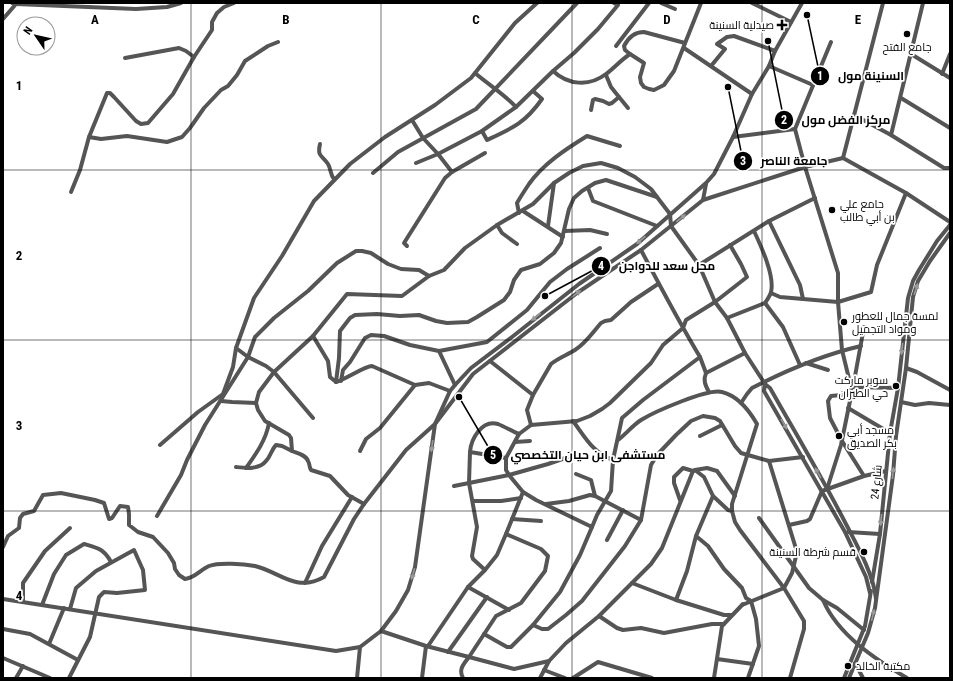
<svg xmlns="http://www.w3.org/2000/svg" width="953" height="681" font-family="'Roboto Condensed',Cairo,sans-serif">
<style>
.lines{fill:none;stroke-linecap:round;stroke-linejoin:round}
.minor{stroke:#555;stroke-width:4}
.oneway{fill:#999}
.grid{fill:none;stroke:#000;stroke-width:1;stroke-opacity:0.55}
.poi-dot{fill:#000;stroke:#fff;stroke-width:1.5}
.labels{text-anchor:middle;stroke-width:3.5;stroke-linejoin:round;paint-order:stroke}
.poi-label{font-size:11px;fill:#000;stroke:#fff;text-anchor:start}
.street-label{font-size:11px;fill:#000;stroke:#fff}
.grid-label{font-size:13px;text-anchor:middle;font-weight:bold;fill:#000;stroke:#fff;stroke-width:3.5;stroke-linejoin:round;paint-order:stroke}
.leader{fill:none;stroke:#000;stroke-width:1.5}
.callout-dot{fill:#000;stroke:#fff;stroke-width:1.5}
.mark-label{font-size:12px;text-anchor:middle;font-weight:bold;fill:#fff}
.callout-label{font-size:12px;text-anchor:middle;font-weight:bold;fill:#000;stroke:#fff;stroke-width:3.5;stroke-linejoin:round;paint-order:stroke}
</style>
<rect width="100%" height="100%" fill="#fff"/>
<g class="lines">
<!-- minor -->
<g class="minor">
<path d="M12,3L16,4L136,9L167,7L181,3"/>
<path d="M661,3L675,9"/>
<path d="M752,3L791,22"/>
<path d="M3,19L16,4"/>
<path d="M831,42L795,129L805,167L838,273V302L842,350L851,387"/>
<path d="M616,46L649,3"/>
<path d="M684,48L752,94"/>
<path d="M630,54L625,50L624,46C628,38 635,32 644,32L685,43"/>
<path d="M911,54L950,78"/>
<path d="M125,58L179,48L186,51L194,57"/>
<path d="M711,66L725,49L717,44L727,37L734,36L775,51"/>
<path d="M769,66L813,85"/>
<path d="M553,71C568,85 589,87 606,74C614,68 621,60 630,54L644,63L640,77L641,83L644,87L649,89L654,90L664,85L674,71L701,3"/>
<path d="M475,73C489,85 504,94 516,107"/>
<path d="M942,74L950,54"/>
<path d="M619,97L628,108"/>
<path d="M901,98L950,128"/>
<path d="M591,110L593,100L595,99L603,101L609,104L612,103L619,97L611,87L606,75"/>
<path d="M854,115L891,135L944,168H950"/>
<path d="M412,120L423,138L438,154L452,172L485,153"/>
<path d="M482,131L487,140C513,128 525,123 542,99L533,91"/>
<path d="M891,135L923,3"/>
<path d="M89,137L101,139L127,136L167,142L182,137L190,128L204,108L221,90L228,86L237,75L245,61L268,46L278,42"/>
<path d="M733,137L795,129"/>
<path d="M320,144C317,157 322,155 328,164C331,169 330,174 334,179"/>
<path d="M843,158L883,3"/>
<path d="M416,163L438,154L482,131L516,107L553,71L574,53L598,29L618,5L614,3"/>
<path d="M373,173L398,152L476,109L577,3"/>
<path d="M588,188L593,201L657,226"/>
<path d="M71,192L80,170L89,137L107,93H110L114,97L136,121L141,124L148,123L173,94L194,57L212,30V22L217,13L224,7L234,3"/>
<path d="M703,200L706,184"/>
<path d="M523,211L563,237"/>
<path d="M519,213L517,203C521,196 525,190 529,184C543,164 566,149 587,136L620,146"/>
<path d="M769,221L800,285L803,299"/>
<path d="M497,225L502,233L517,244"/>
<path d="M548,226L554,183"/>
<path d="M565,231L590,230L607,234"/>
<path d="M407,246L404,243L445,178L452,172"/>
<path d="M641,250C660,286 679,322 700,357L643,400L622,418L613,460L611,491L597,515L592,527L536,500L523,492L509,475L506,470V458L519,434L531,425L577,421L590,416L602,409L610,403L651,363L663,345L683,328L686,320L715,302L747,277L741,264L730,245"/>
<path d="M699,265L769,221L815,198"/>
<path d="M771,293L780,297L838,302L871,292L877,265L906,193"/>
<path d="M765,303L783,327L800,365"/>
<path d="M727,318L765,303C767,300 770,296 771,292C775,276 761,246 754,231"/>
<path d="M313,336L328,361L330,377L336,382C346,379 365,366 372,366L415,385L429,383L450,391"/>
<path d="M236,348L248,357L255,337L274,318L308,291L337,263L356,251H362L371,253L388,264L401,269L419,270L429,276"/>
<path d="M439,351L455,385"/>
<path d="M700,357L706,373L745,353"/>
<path d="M490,361L533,395"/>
<path d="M806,363L828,370"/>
<path d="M906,368L917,372L950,390"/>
<path d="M706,373C703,380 705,385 709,392"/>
<path d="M341,381L343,370L350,362L365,338L371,335L384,336L410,345L439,351L487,342L527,310L550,282L567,269L600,248"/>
<path d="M336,382L339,358L340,331L350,318L355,315L377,314L400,316L419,315L436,321L447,323L468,322L477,317L504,300L510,292L514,280L521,270L540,264L554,253L561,243L569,209L574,198L582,191L595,183L606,180L657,197"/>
<path d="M853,387L864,327"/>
<path d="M851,394L831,396L828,401L830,418L842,441L864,476"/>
<path d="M221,401L232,402L256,403"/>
<path d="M901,402L915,405L929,403L950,405"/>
<path d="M741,403L747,394L752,388C787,370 822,355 861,346"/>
<path d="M848,408L890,433"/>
<path d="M313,418L274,372L259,392L256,403L258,410L265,421L289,435L291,438L292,451C297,453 306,455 308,461C310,464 309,467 311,470L330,476L348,495L364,504"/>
<path d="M573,421C585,437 593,453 613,460"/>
<path d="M531,425L527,410L533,395L551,364C558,358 567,355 575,350C586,343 593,332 601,323L605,321L611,320L631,302L658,284"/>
<path d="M700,436L722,425"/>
<path d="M618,440C626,434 633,425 641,420C654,412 708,388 722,392C738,396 749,410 757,424L732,504V511"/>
<path d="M515,442L530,441"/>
<path d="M160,445L198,412L223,394L233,367L236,348L254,298L282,256L314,201L350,164L385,137L435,105L471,78L515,23L537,3"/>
<path d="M360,451L366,439L380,428L415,385"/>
<path d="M470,452L469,483L477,527L472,556L473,559L485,570"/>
<path d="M506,458L470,452C471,439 482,419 498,424C505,427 512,431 519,434"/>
<path d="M236,467C245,468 259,470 266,461C271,456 271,450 276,445L282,446L292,451"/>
<path d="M246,468C256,454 266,440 269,423"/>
<path d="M695,470L707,468L717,471L735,496"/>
<path d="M576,474L591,480L595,496"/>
<path d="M454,486L509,475L548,464L571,456"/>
<path d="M827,489L841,445L851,396V387L898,388"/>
<path d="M680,500L674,483V477L683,468L693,471"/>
<path d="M473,501H501L521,498"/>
<path d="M546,504L569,501L590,495L595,496L641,520"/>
<path d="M157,516L181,475L187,460L205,425L248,357L266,366L274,372L313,336L347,294L402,296L429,276L444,270L465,248L497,225L533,204L554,183L569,173L583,166L601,163L618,168L635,177L651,189L657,197L670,214L671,226L699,265L715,302L727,318L745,353L765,384"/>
<path d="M759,518L809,588L823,600L837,608L864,630"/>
<path d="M512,519L541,521"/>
<path d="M789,525L807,521L810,519L822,491L864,476L886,471"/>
<path d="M848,532L880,534"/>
<path d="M506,534L497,555L485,570L468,587L509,610"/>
<path d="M696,536L708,546L724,569L742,588L746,598L751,601L756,619L759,646L748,678"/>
<path d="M607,540L623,510"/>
<path d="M3,547L8,536L19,528L20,518L23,514L34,511L43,495L61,493L95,500L104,503L109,519L112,518L120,506L128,507L129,514V525L138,532L153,537L168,553L174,563L175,569L179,575L185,579C195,578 200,570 209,566C219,562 244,564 255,566C280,572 296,593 324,577L354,519L364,504L406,450L435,424L473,374L577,293L641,250L703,200L805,167L843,158L906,193L950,222"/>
<path d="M872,582L880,534L890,433L898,388L908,298L913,281L919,270L937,241L950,225"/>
<path d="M305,583L322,546L352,497"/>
<path d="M632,583L676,600L724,615H731"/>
<path d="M870,593L866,577L845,532L764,391L765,384L770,388C796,434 823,479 847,526C858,547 874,576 876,599"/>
<path d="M3,599L336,651L360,647L381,631L396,611L408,590L415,567L435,424L450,391L455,385L471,368L512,337L579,284L637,244L706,183L714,174L733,137L752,94L769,66L775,51L802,3"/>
<path d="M676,600L687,571L696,536L713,496"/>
<path d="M823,600C838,635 875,659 907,678"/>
<path d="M23,602V583L45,551L70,528"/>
<path d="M42,605L54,574L66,555L84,544C98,548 104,549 111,562"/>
<path d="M599,616L617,628L623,630L641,628L664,633L712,624H724"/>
<path d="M533,625L542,629H548L566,615L582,601L625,546L641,520L651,465L657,455L676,435L691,421L703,416L715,418L720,421L735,446L741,453L769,461"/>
<path d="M3,629L30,634L78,660"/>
<path d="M381,631L426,646H428L468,587"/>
<path d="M484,634L507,647H511L533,625L560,592L580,555L592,527"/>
<path d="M49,644L64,608"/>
<path d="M448,652L487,597"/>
<path d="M3,658L50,678"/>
<path d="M717,659L753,664"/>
<path d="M855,663L863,678"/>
<path d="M544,670L565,678"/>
<path d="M16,678L23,666"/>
<path d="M69,678L90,637L99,597L104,592L117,593L145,590L143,570L134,550L96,571L76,588L70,609"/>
<path d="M357,678L360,647"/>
<path d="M422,678L426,646L469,657L496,616L521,603L545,571L548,556L541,549L506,534L523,492"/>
<path d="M463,678C458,669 464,664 469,657L514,669L549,661"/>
<path d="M540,678L549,661L566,643L599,616L651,564L662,548L693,471L695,470L704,477L713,496L728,510L732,511L735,522L740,530L784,588L742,605"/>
<path d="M573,678L598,662L652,678"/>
<path d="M714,678L722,626L743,604"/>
<path d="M790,678L804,629V621L784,588L792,573L797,552L769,461L803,457"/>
<path d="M844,678L865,626L871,591"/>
<path d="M849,678L868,633L875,608L893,475L896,436L906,368L913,297L918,281L930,261L950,233"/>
</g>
</g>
<!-- one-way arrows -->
<defs><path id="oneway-solid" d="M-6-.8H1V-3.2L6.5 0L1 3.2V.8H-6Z"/></defs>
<g class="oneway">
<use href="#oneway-solid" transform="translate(681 218) rotate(-39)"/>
<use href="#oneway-solid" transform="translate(641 240) rotate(139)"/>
<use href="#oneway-solid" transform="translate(916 289) rotate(-73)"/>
<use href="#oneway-solid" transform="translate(576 294) rotate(-37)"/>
<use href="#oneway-solid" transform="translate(536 317) rotate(141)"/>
<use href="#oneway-solid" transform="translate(902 349) rotate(96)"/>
<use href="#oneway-solid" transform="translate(784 424) rotate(60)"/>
<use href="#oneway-solid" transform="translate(432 446) rotate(98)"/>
<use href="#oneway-solid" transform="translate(818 473) rotate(-120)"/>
<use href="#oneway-solid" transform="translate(893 473) rotate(-84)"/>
<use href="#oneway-solid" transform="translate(881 520) rotate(96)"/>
<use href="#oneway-solid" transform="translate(413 574) rotate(106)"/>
<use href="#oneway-solid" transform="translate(873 615) rotate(-76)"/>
</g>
<!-- grid -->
<path class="grid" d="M191,3V678M381,3V678M572,3V678M762,3V678M3,170H950M3,340H950M3,511H950"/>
<!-- markers -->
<g class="poi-dot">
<path d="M780 19h4v4h4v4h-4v4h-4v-4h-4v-4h4z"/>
<circle cx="907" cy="34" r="4"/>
<circle cx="832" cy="210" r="4"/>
<circle cx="844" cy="322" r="4"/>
<circle cx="896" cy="386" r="4"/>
<circle cx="839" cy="436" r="4"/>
<circle cx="864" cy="552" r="4"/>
<circle cx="848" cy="666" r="4"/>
</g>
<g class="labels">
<!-- poi labels -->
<g class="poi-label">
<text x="774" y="29" text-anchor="end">صيدلية السنينة</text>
<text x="907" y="51" text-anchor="middle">جامع الفتح</text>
<text x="840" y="208">جامع علي<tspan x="840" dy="13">بن أبي طالب</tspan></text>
<text x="852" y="320">لمسة جمال للعطور<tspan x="852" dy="13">ومواد التجميل</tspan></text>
<text x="888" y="384" text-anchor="end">سوبر ماركت<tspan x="888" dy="13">حي الطيران</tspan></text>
<text x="847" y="434">مسجد أبي<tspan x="847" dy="13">بكر الصديق</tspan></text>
<text x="856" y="556" text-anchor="end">قسم شرطة السنينة</text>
<text x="856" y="670">مكتبة الخالد</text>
</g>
<!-- street labels -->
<g class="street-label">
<text transform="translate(876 482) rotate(-84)" y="4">شارع 24</text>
</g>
</g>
<g class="grid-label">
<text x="95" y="24">A</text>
<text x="286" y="24">B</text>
<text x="476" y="24">C</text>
<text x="667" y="24">D</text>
<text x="858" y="24">E</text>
<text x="19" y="90">1</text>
<text x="19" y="260">2</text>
<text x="19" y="430">3</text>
<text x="19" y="600">4</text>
</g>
<!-- callouts -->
<path class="leader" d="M807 15L820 76M768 41L784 120M728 87L743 161M545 296L601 266M459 397L493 455"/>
<g class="callout-dot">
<circle cx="807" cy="15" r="4"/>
<circle cx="768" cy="41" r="4"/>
<circle cx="728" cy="87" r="4"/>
<circle cx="545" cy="296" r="4"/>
<circle cx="459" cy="397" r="4"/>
<circle cx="820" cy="76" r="10"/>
<circle cx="784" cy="120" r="10"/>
<circle cx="743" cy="161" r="10"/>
<circle cx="601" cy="266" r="10"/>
<circle cx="493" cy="455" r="10"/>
</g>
<g class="mark-label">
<text x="820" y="80">1</text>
<text x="784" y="124">2</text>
<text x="743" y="165">3</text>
<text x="601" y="270">4</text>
<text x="493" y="459">5</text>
</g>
<g class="callout-label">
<text x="871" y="80">السنينة مول</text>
<text x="846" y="124">مركز الفضل مول</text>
<text x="794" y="165">جامعة الناصر</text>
<text x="667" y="270">محل سعد للدواجن</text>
<text x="588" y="459">مستشفى ابن حيان التخصصي</text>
</g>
<!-- border -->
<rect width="953" height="681" fill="none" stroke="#000000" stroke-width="8"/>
<!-- north arrow -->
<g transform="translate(36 36) rotate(304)"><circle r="19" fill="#ffffff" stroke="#999999"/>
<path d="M0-3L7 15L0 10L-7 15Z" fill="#000000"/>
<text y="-6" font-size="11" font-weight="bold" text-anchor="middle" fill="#000000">N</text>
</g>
</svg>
